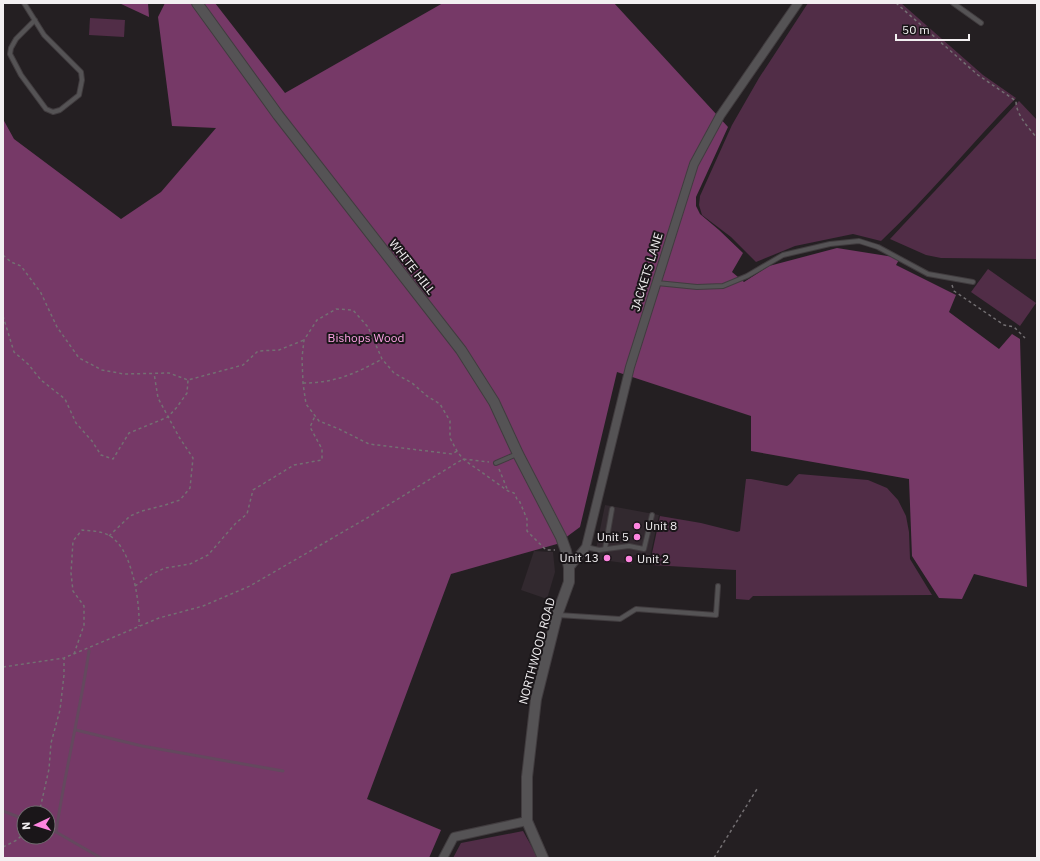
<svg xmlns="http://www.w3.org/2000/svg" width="1040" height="861" font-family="'IBM Plex Sans',sans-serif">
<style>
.built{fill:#32292f}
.green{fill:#512d47}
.forest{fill:#763967;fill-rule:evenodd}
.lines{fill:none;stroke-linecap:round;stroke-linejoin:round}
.stream{stroke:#64485e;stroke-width:3}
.service-casing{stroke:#413c3f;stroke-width:6}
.minor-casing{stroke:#413c3f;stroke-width:10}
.tertiary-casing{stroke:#413c3f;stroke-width:12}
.path{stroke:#736f72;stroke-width:1.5;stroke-dasharray:3 3;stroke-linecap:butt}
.service{stroke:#555355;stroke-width:4}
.minor{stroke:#555355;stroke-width:8}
.tertiary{stroke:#555355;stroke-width:10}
.poi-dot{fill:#fe85e0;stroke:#1a1619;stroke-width:1.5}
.labels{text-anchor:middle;stroke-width:4;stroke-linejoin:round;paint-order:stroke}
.street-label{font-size:12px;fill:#f2eff1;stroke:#1a1619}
.park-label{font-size:12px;fill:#fba0e2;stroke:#1a1619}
.poi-label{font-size:12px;fill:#f2eff1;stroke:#1a1619;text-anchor:start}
</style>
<rect width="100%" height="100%" fill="#241f22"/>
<!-- built -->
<g class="built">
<path d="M605,505L659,515L650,557L634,555L632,564L594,559Z"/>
<path d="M534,551L553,552L555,572L547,599L521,590Z"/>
</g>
<!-- green -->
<g class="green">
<path d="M808,3H901L983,75L1016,98C970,145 929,196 881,241L853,234L795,246L756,262L731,237L702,215L699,205L700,196L732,125L759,78Z"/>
<path d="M90,18L125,20L124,37L89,35Z"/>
<path d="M1019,101L1037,120V259L941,258L926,255L890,239Z"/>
<path d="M988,269L1036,303L1020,326L971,292Z"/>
<path d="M799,474L868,480L887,488L898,500L906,516L909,532L910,559L932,595L753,596L749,600L736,599V570L652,565L650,563L660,516L701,523L737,532L740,531L746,479H751L787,486C793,483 794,477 799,474Z"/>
<path d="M523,831L538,858H453L461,843Z"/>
</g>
<!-- forest -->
<g class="forest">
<path d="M119,3H148L149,17Z"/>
<path d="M165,3H215L285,93L443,3H614L728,127L696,197V206L700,214L719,230L743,253L732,272L744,282L769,266L837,248L900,258L896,265L956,295L949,312L999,349L1012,334L1020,339L1027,587L974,574L962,599L939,598L912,556L909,479L751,451V416L617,372L580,527L557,544L451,574L367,799L441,830L429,858H3V119L14,139L121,219L161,192L216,128L172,126L158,17ZM24,813H48V837H24Z"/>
</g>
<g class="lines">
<!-- stream -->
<g class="stream">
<path d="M76,730L142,746L283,771"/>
<path d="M3,811L24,819"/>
<path d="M48,828L56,832L101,858"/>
<path d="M56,832C65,771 80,712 89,651"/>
</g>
<defs>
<g id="service">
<path d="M24,3L44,35L81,72L82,80L79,95L60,110L53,112L46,109L21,75L10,54L11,48L16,39L35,20"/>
<path d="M953,3L981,23"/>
<path d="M657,283L697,287L723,286L747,276L783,255L830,244L859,241L878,247L928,274L973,282"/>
<path d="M496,463L517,454"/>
<path d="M586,547L599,550L629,546L644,549L652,515"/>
<path d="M605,549L612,509"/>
<path d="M558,615L620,619L636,609L716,615L718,586"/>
</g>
<g id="minor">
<path d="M569,568L586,547L630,367L694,164L720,116L798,3"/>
<path d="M443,858L454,837L527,821"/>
</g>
<path id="tertiary" d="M197,3L278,115L461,350L494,402L518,454L561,537L566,551L569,568V582L557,615L536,699L527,777V821L543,858"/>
</defs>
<!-- service casing -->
<use href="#service" class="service-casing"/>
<!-- minor casing -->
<use href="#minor" class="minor-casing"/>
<!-- tertiary casing -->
<use href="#tertiary" class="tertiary-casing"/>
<!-- path -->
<g class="path">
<path d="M896,3L978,75L1016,101C1016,115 1029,128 1037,138"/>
<path d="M3,255L11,262L21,266L41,293L57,327L79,358L102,370L124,374L169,373L188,380L243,365L258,351L279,350L304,340"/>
<path d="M952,285L954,291L1004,325L1014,327L1025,338"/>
<path d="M3,316L14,352L28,364L41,380L65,399L76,423L92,441L101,455L113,459L129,433L168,417L177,407L187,393L188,380"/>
<path d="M303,383C334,383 355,374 382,359"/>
<path d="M457,451L452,454L369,444L339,429L319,421L306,404L303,383L302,358L304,340L317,320L336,309L353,310L368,327L382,359L394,373L412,383L427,396L440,404L450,421V438L457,451L463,459L508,491L514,493L517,499L519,500L527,519V531L546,550H555"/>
<path d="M499,469L508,491"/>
<path d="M109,536L130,516L142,511L165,505L180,500L190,488L193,458L179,437L158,398L154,373"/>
<path d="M135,586L152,574L165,568L190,564L208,555L236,523L247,514L253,490L294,465L322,460V449L310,427L315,416"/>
<path d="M74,654L84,625V606L73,591L71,573L73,541L82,530C94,531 107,531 116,541C133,557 140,604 139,626"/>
<path d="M3,667L64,658L159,618L203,606L250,586L367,518L463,459L489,462"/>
<path d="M38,813L40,809L49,769L51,743L60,710L64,675V658"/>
<path d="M3,847L17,840L24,833"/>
<path d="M714,858L757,789"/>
</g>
<!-- service -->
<use href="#service" class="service"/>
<!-- minor -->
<use href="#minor" class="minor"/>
<!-- tertiary -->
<use href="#tertiary" class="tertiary"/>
</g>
<!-- markers -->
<g class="poi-dot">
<circle cx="637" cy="526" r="4"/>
<circle cx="637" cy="537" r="4"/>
<circle cx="607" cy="558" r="4"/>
<circle cx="629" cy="559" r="4"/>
</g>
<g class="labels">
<!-- street labels -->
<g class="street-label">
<text transform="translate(412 267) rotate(52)" y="4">WHITE HILL</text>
<text transform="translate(647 272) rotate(-73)" y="4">JACKETS LANE</text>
<text transform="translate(537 651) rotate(-75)" y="4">NORTHWOOD ROAD</text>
</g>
<!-- park labels -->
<g class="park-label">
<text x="366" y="342">Bishops Wood</text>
</g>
<!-- poi labels -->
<g class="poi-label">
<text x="645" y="530">Unit 8</text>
<text x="629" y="541" text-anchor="end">Unit 5</text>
<text x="599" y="562" text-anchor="end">Unit 13</text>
<text x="637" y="563">Unit 2</text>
</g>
</g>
<!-- border -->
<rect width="1040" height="861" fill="none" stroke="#f2eff1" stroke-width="8"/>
<!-- north arrow -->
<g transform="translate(36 825) rotate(266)"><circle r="19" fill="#1a1619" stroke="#706d6f"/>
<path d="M0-3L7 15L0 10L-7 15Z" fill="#fe85e0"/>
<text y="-6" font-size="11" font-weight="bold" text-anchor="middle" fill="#f2eff1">N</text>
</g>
<!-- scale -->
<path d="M896 34v6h73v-6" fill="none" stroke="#f2eff1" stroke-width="2"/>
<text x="902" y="34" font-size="12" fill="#f2eff1" stroke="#1a1619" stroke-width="3" paint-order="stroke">50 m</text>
</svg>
